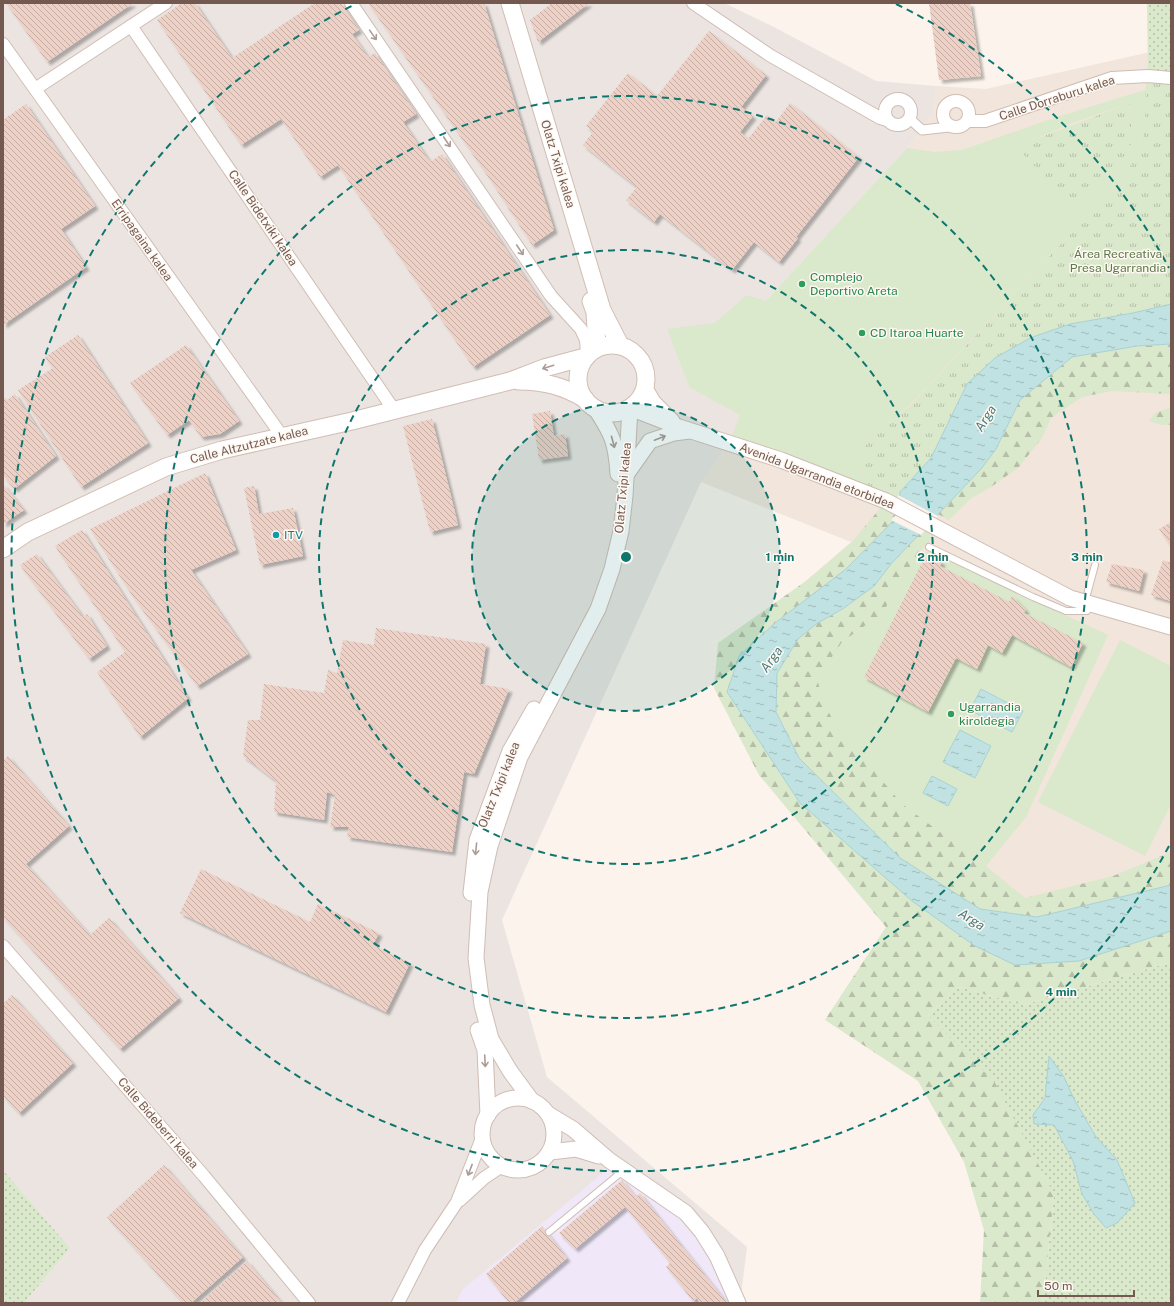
<svg xmlns="http://www.w3.org/2000/svg" width="1174" height="1306" font-family="'Public Sans',sans-serif">
<style>
.residential{fill:#f2e5db}
.industrial{fill:#ebe4e1}
.education{fill:#f0e8f8}
.grass{fill:url(#grass-dots)}
.forest{fill:url(#forest-firs)}
.park{fill:url(#park-tufts)}
.pitch{fill:#dae8cb;fill-rule:evenodd}
.water{fill:url(#water-ripples);stroke:#a8d2d4}
.pier{fill:#fbf3ec}
.building{fill:url(#building-back-hatch);filter:url(#shadow)}
.lines{fill:none;stroke-linecap:round;stroke-linejoin:round}
.service-casing{stroke:#cfbdb4;stroke-width:8}
.pedestrian-casing{stroke:#cfbdb4;stroke-width:11}
.minor-casing{stroke:#cfbdb4;stroke-width:14}
.tertiary-casing{stroke:#cfbdb4;stroke-width:17}
.secondary-casing{stroke:#d1bdb2;stroke-width:19}
.service{stroke:#fff;stroke-width:6}
.pedestrian{stroke:#fff;stroke-width:9}
.minor{stroke:#fff;stroke-width:12}
.tertiary{stroke:#fff;stroke-width:15}
.secondary{stroke:#fff;stroke-width:17}
.oneway{stroke:#ac9b96}
.ring{fill:none;stroke:#0f766e;stroke-width:2;stroke-dasharray:7 5}
.leisure-dot{fill:#2e9e5b;stroke:#fef8f2;stroke-width:1.5}
.culture-dot{fill:#0f9aa8;stroke:#fef8f2;stroke-width:1.5}
.labels{text-anchor:middle;stroke-width:3;stroke-linejoin:round;paint-order:stroke}
.street-label{font-size:12px;fill:#745950;stroke:#fef8f2}
.park-label{font-size:12px;fill:#5d7849;stroke:#fef8f2}
.leisure-label{font-size:12px;fill:#27864d;stroke:#fef8f2;text-anchor:start}
.culture-label{font-size:12px;fill:#0d838f;stroke:#fef8f2;text-anchor:start}
.water-label{font-size:13px;font-style:italic;fill:#487b7e;stroke:#fef8f2}
.centre{fill:#0f766e;stroke:#fef8f2;stroke-width:2}
.ring-label{font-size:12px;text-anchor:middle;font-weight:bold;fill:#0f766e;stroke:#fef8f2;stroke-width:3;stroke-linejoin:round;paint-order:stroke}
</style>
<defs>
<pattern id="grass-dots" width="8" height="8" patternUnits="userSpaceOnUse"><rect width="8" height="8" fill="#dae8cb"/><path d="M2 2h.1M6 6h.1" fill="none" stroke="#b5bfa7" stroke-width="1.8" stroke-linecap="round"/></pattern>
<pattern id="forest-firs" width="22" height="20" patternUnits="userSpaceOnUse"><rect width="22" height="20" fill="#dae8cb"/><path d="M5 1l3.5 6h-7zM16 11l3.5 6h-7z" fill="#b5bfa7"/></pattern>
<pattern id="park-tufts" width="24" height="20" patternUnits="userSpaceOnUse"><rect width="24" height="20" fill="#dae8cb"/><path d="M3 7l-1-3M5 7V3M7 7l1-3M15 17l-1-3M17 17v-4M19 17l1-3" fill="none" stroke="#b5bfa7"/></pattern>
<pattern id="water-ripples" width="26" height="14" patternUnits="userSpaceOnUse"><rect width="26" height="14" fill="#c1e2e3"/><path d="M2 4q2-2 4 0t4 0M15 11q2-2 4 0t4 0" fill="none" stroke="#a1baba"/></pattern>
<pattern id="building-back-hatch" width="6" height="6" patternUnits="userSpaceOnUse"><rect width="6" height="6" fill="#eed1c6"/><path d="M-1 5l2 2M0 0l6 6M5-1l2 2" fill="none" stroke="#c5ada3"/></pattern>
<filter id="shadow"><feDropShadow dx="3.5" dy="3.5" stdDeviation="1" flood-color="#0004"/></filter>
</defs>
<rect width="100%" height="100%" fill="#fbf3ec"/>
<!-- residential -->
<path class="residential" d="M1159,50L1171,51V920L1023,1005L727,692L806,581L851,542L701,482L729,443L689,387L667,329L747,295L766,301L907,148L933,113L936,86L986,89Z"/>
<!-- industrial -->
<path class="industrial" d="M3,3H724L772,26L876,81L936,86L933,113L907,148L766,301L747,295L715,323L667,329L689,387L740,415L729,443L701,482L502,920L547,1077L747,1247L740,1303H24L70,1248L3,1170Z"/>
<!-- education -->
<path class="education" d="M609,1168L686,1212L714,1252L732,1303H456L462,1290Z"/>
<!-- grass -->
<g class="grass">
<path d="M1147,3H1171V78L1148,76Z"/>
<path d="M1171,962V1303H1043L1054,1194L928,1015L959,987L1023,1005Z"/>
<path d="M3,1170L70,1248L24,1303H3Z"/>
</g>
<!-- forest -->
<g class="forest">
<path d="M1171,344V394L1112,391L1082,397L1051,418L1042,438L1019,467L991,487L970,499L949,520L936,513L996,449L1020,400L1072,357L1137,346Z"/>
<path d="M1171,407V425H1162L1149,421L1155,413Z"/>
<path d="M886,501L898,516L846,569L777,621L739,656L727,691L912,901L1079,961L1171,931V962L1023,1005L959,987L928,1015L994,1081L1054,1194L1043,1303H980L984,1230L964,1162L918,1081L825,1020L886,927L759,775L714,688L718,643L806,581L852,542Z"/>
<path d="M928,524L939,530L917,555L882,614L842,642L901,803L986,866L1025,898L1113,876L1171,852V885L1037,917L980,909L900,858L799,758L776,712L777,673L798,639L816,624L844,608L874,586L891,564Z"/>
</g>
<!-- park -->
<g class="park">
<path d="M1148,76L1171,78V304L1133,313L967,384L931,458L900,492L899,508L861,491L865,446L884,426L909,407L1126,174L1145,118V90Z"/>
<path d="M1130,103L1132,143L1114,173L1077,209L1015,147Z"/>
</g>
<!-- pitch -->
<g class="pitch">
<path d="M1145,90L1146,101L1143,142L1126,174L909,406L884,426L865,446L861,491L729,443L740,415L689,387L667,329L715,323L747,295L766,301L907,148L934,152L962,150L1057,117ZM1130,103L1132,143L1114,173L1077,209L1016,147L1072,123Z"/>
<path d="M929,551L1108,635L1026,817L986,866L901,803L835,724L824,703L817,679L842,642L882,614L917,555Z"/>
<path d="M1120,640L1171,666V804L1145,856L1038,802Z"/>
</g>
<!-- water -->
<g class="water">
<path d="M1171,304V344L1137,346L1072,357L1020,400L996,449L981,469L891,564L874,586L844,608L816,624L798,639L777,673L776,712L799,758L900,858L980,909L1037,917L1171,885V931L1079,961L1015,965L975,946L912,901L800,803L727,692L739,656L775,623L846,569L898,516L900,492L931,458L967,384L995,358L1030,338L1070,324L1133,313Z"/>
<path d="M981,689L1023,711L1012,732L970,710Z"/>
<path d="M960,730L991,746L975,778L943,762Z"/>
<path d="M932,776L957,789L948,806L923,793Z"/>
<path d="M1049,1056L1064,1077L1074,1099L1096,1137L1117,1160L1135,1203L1117,1223L1106,1228L1094,1214L1082,1194L1073,1161L1054,1125L1034,1124L1033,1115L1045,1098Z"/>
</g>
<!-- pier -->
<path class="pier" d="M898,495L938,516L921,535L891,520L896,515Z"/>
<!-- building -->
<g class="building">
<path d="M6,3H133L47,62Z"/>
<path d="M182,3H195L232,58L315,3H341L359,30L352,34L368,57L375,53L416,114L403,122L430,162L442,154L550,315L473,367L338,165L320,177L281,119L241,145L157,20Z"/>
<path d="M368,3H484L554,230L532,245L489,178Z"/>
<path d="M552,3H589L538,42L530,20Z"/>
<path d="M929,3H970L981,76L939,80Z"/>
<path d="M709,31L766,75L741,107L753,116L740,132L748,139L767,115L776,122L790,103L859,157L796,237L798,238L779,262L754,242L732,270L660,214L654,222L626,200L637,187L583,145L593,132L586,126L628,73L657,96Z"/>
<path d="M26,104L95,206L61,229L86,267L3,325V120Z"/>
<path d="M78,335L148,443L81,487L18,390L53,368L45,357Z"/>
<path d="M186,345L239,421L220,434L201,437L189,420L167,435L130,383Z"/>
<path d="M15,394L56,456L14,489L3,475V396L7,400Z"/>
<path d="M550,411L554,436L565,434L568,456L539,460L532,414Z"/>
<path d="M432,419L458,525L430,532L403,426Z"/>
<path d="M205,473L236,550L191,570L248,654L197,686L133,597L90,529Z"/>
<path d="M3,484L24,510L3,524Z"/>
<path d="M254,486L259,514L293,508L303,556L260,565L244,488Z"/>
<path d="M1171,522V547L1159,529Z"/>
<path d="M82,530L188,698L140,737L97,672L125,652L55,546Z"/>
<path d="M37,554L83,617L87,614L107,646L89,659L20,565Z"/>
<path d="M929,555L942,562L940,566L1009,602L1012,596L1026,610L1024,613L1083,643L1071,667L1012,635L1002,653L988,645L977,669L956,658L928,712L864,677L924,559Z"/>
<path d="M1163,560L1171,563V601L1151,595Z"/>
<path d="M1112,564L1144,570L1139,591L1106,582Z"/>
<path d="M376,628L486,644L480,684L509,689L474,774L464,772L452,852L347,837L349,827H330L335,795L327,792L324,820L274,812L276,781L243,756L248,720H260L264,684L324,693L328,670L337,673L343,640L374,645Z"/>
<path d="M8,756L69,826L26,864L90,935L109,918L179,998L120,1049L3,917V761Z"/>
<path d="M201,869L310,922L318,904L379,933L373,945L410,963L386,1012L180,913Z"/>
<path d="M12,995L73,1063L19,1113L3,1096V1004Z"/>
<path d="M164,1165L243,1257L191,1303H183L107,1217Z"/>
<path d="M622,1180L636,1197L640,1193L727,1303H700L697,1298L693,1301L666,1267L670,1263L625,1207L575,1249L559,1233Z"/>
<path d="M542,1226L567,1258L514,1303H509L486,1274Z"/>
<path d="M247,1261L282,1303H200Z"/>
</g>
<g class="lines">
<defs>
<g id="service">
<path d="M929,547L1033,597L1066,611H1087L1092,606"/>
<path d="M1085,602L1095,565"/>
<path d="M549,1232L624,1170"/>
</g>
<path id="pedestrian" d="M910,119L922,130L958,126"/>
<g id="minor">
<path d="M351,3L551,296L581,329L586,340L587,354"/>
<path d="M693,3L771,56L880,118L887,120"/>
<path d="M131,26L394,410"/>
<path d="M3,44L282,436"/>
<path d="M35,89L166,3"/>
<circle cx="898" cy="112" r="13"/>
<circle cx="956" cy="114" r="13"/>
<path d="M967,121H985L1112,78L1148,76L1171,78"/>
<path d="M3,946L204,1176L309,1303"/>
<path d="M460,1200L484,1178L502,1166"/>
<path d="M398,1303L425,1250L457,1202L482,1138"/>
</g>
<g id="tertiary">
<path d="M645,388L653,402L672,421"/>
<path d="M595,408C612,434 616,442 618,474"/>
<path d="M626,475L650,441L674,433L689,431"/>
<path d="M471,893L477,840L510,751L534,709"/>
<path d="M478,1030L485,1050L488,1115"/>
<circle cx="518" cy="1134" r="36"/>
<path d="M532,1101L510,1071L491,1039L482,1005L476,958L480,892L490,846L520,757L598,609L612,569L621,531L625,496L630,408L679,427L781,460L886,501L1070,598L1171,627"/>
<path d="M548,1114L573,1129L609,1160L686,1213L702,1232L717,1256L738,1303"/>
<path d="M550,1152L576,1149L599,1156"/>
</g>
<g id="secondary">
<path d="M510,3L602,310L620,345"/>
<path d="M591,301L595,312L597,347"/>
<circle cx="612" cy="379" r="34"/>
<path d="M518,381C544,381 563,386 585,399"/>
<path d="M3,549L28,532L166,467L222,450L352,421L510,381L544,368L585,357"/>
</g>
</defs>
<!-- service casing -->
<use href="#service" class="service-casing"/>
<!-- pedestrian casing -->
<use href="#pedestrian" class="pedestrian-casing"/>
<!-- minor casing -->
<use href="#minor" class="minor-casing"/>
<!-- tertiary casing -->
<use href="#tertiary" class="tertiary-casing"/>
<!-- secondary casing -->
<use href="#secondary" class="secondary-casing"/>
<!-- service -->
<use href="#service" class="service"/>
<!-- pedestrian -->
<use href="#pedestrian" class="pedestrian"/>
<!-- minor -->
<use href="#minor" class="minor"/>
<!-- tertiary -->
<use href="#tertiary" class="tertiary"/>
<!-- secondary -->
<use href="#secondary" class="secondary"/>
</g>
<!-- one-way arrows -->
<defs><path id="oneway-shaft" d="M-6 0H5M1.5-3L5.5 0L1.5 3" fill="none" stroke-width="1.6" stroke-linecap="round" stroke-linejoin="round"/></defs>
<g class="oneway">
<use href="#oneway-shaft" transform="translate(373 35) rotate(55)"/>
<use href="#oneway-shaft" transform="translate(447 142) rotate(56)"/>
<use href="#oneway-shaft" transform="translate(520 250) rotate(56)"/>
<use href="#oneway-shaft" transform="translate(548 367) rotate(163)"/>
<use href="#oneway-shaft" transform="translate(660 438) rotate(-21)"/>
<use href="#oneway-shaft" transform="translate(613 442) rotate(75)"/>
<use href="#oneway-shaft" transform="translate(476 849) rotate(96)"/>
<use href="#oneway-shaft" transform="translate(485 1061) rotate(87)"/>
<use href="#oneway-shaft" transform="translate(470 1170) rotate(111)"/>
</g>
<!-- distance rings -->
<circle cx="626" cy="557" r="154" fill="#0f766e" fill-opacity=".12"/>
<g class="ring">
<circle cx="626" cy="557" r="154"/>
<circle cx="626" cy="557" r="307"/>
<circle cx="626" cy="557" r="461"/>
<path d="M1169 846A615 615 0 1 1 356 4M896 4A615 615 0 0 1 1169 268"/>
</g>
<!-- markers -->
<g class="leisure-dot">
<circle cx="802" cy="284" r="4"/>
<circle cx="862" cy="333" r="4"/>
<circle cx="951" cy="714" r="4"/>
</g>
<circle class="culture-dot" cx="276" cy="535" r="4"/>
<g class="labels">
<!-- street labels -->
<g class="street-label">
<text transform="translate(1057 98) rotate(-18)" y="4">Calle Dorraburu kalea</text>
<text transform="translate(558 164) rotate(73)" y="4">Olatz Txipi kalea</text>
<text transform="translate(263 218) rotate(56)" y="4">Calle Bidetxiki kalea</text>
<text transform="translate(142 240) rotate(55)" y="4">Erripagaina kalea</text>
<text transform="translate(249 445) rotate(-14)" y="4">Calle Altzutzate kalea</text>
<text transform="translate(817 476) rotate(21)" y="4">Avenida Ugarrandia etorbidea</text>
<text transform="translate(623 488) rotate(-85)" y="4">Olatz Txipi kalea</text>
<text transform="translate(499 785) rotate(-68)" y="4">Olatz Txipi kalea</text>
<text transform="translate(158 1123) rotate(49)" y="4">Calle Bideberri kalea</text>
</g>
<!-- park labels -->
<g class="park-label">
<text x="1118" y="258">Área Recreativa<tspan x="1118" dy="14">Presa Ugarrandia</tspan></text>
</g>
<!-- leisure labels -->
<g class="leisure-label">
<text x="810" y="281">Complejo<tspan x="810" dy="14">Deportivo Areta</tspan></text>
<text x="870" y="337">CD Itaroa Huarte</text>
<text x="959" y="711">Ugarrandia<tspan x="959" dy="14">kiroldegia</tspan></text>
</g>
<!-- culture labels -->
<g class="culture-label">
<text x="284" y="539">ITV</text>
</g>
<!-- water labels -->
<g class="water-label">
<text transform="translate(985 418) rotate(-58)" y="5">Arga</text>
<text transform="translate(771 659) rotate(-54)" y="5">Arga</text>
<text transform="translate(972 919) rotate(32)" y="5">Arga</text>
</g>
</g>
<circle cx="626" cy="557" r="6" class="centre"/>
<g class="ring-label">
<text x="780" y="561">1 min</text>
<text x="933" y="561">2 min</text>
<text x="1087" y="561">3 min</text>
<text x="1061" y="996">4 min</text>
</g>
<!-- border -->
<rect width="1174" height="1306" fill="none" stroke="#745950" stroke-width="8"/>
<!-- scale -->
<path d="M1038 1290v6h96v-6" fill="none" stroke="#745950" stroke-width="2"/>
<text x="1044" y="1290" font-size="12" fill="#745950" stroke="#fef8f2" stroke-width="3" paint-order="stroke">50 m</text>
</svg>
